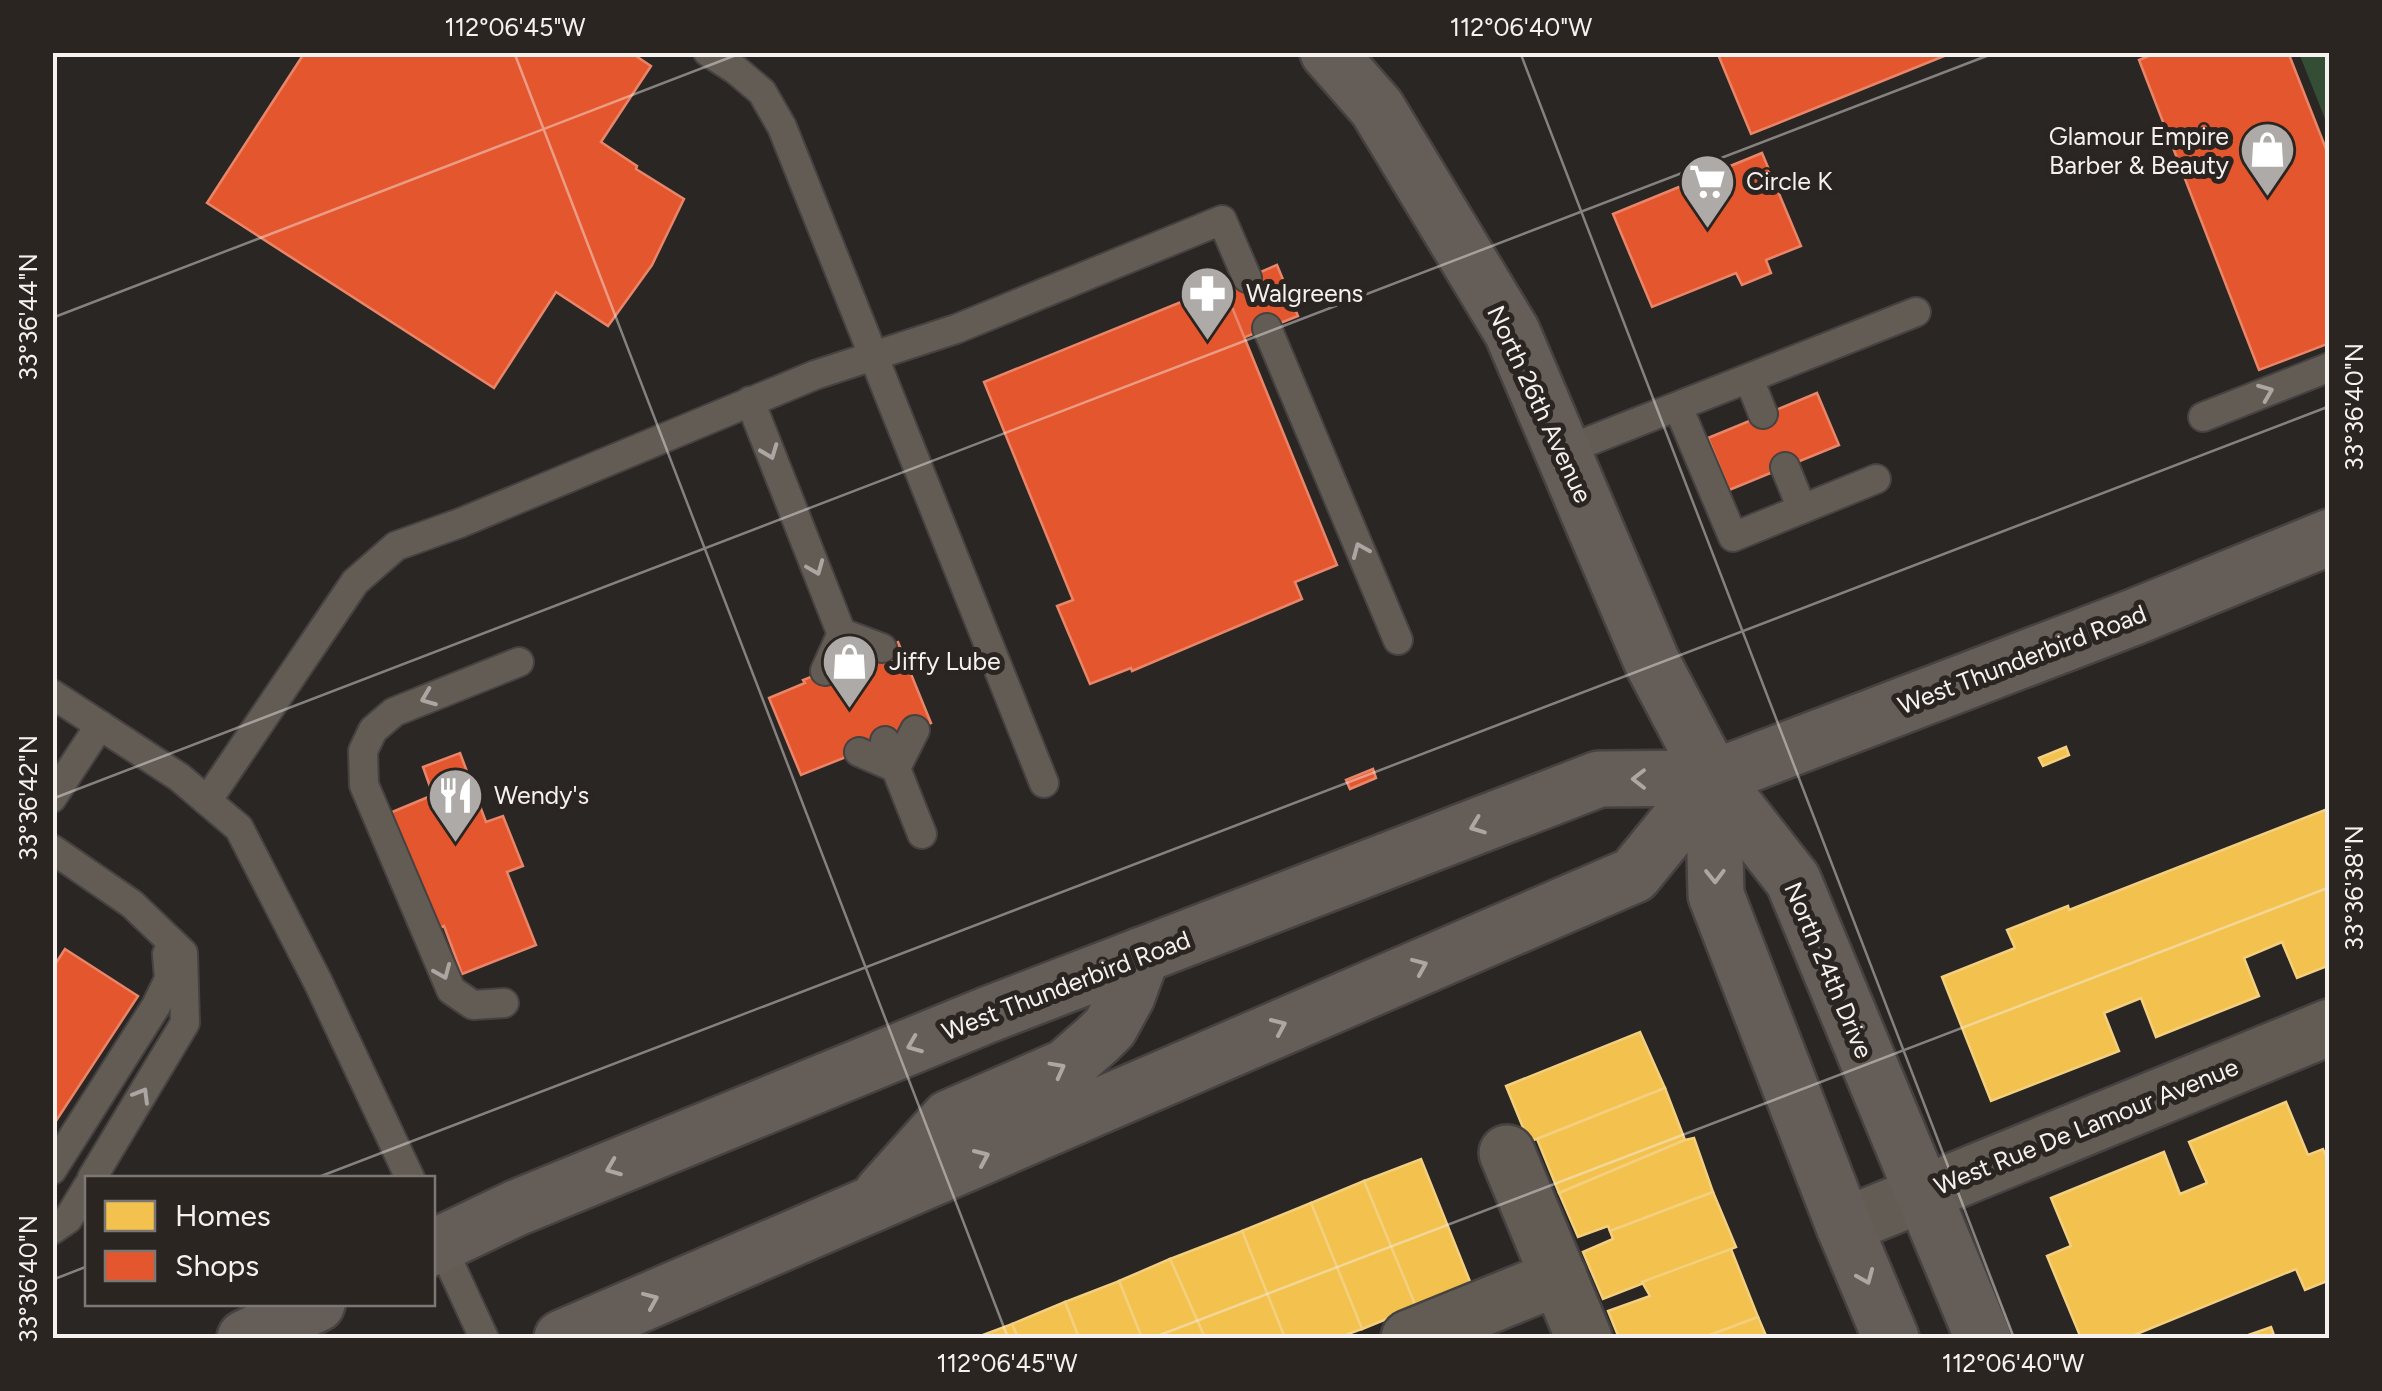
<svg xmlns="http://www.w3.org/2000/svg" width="2382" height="1391" font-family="Figtree,sans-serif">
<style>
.green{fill:#344e35}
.homes{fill:#f2c14e;stroke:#f3cf7e;stroke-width:2.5}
.shops{fill:#e4572e;stroke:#e98568;stroke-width:2.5}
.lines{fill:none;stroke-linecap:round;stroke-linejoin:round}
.lane-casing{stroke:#454241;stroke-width:32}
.street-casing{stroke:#454241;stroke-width:60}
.secondary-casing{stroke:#454241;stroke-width:60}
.lane{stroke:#635c55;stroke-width:28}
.street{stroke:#635c55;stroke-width:55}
.secondary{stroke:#655d57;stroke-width:55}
.oneway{stroke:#aca6a2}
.oneway2{stroke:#ada7a3}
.ticks{fill:none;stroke:#f5f1ef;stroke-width:2.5;stroke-opacity:0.45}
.labels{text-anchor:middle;stroke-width:10;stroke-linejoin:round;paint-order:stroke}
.poi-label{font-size:25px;fill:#f5f1ef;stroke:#2b2522;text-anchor:start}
.street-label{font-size:25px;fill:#f5f1ef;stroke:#2b2522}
.neatline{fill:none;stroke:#f5f1ef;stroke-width:4}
.ticks-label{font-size:25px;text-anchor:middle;fill:#f5f1ef}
</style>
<rect width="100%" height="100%" fill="#292624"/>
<!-- green -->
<path class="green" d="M2299,53H2329V129Z"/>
<!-- homes -->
<g class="homes">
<path d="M2066,747L2069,755L2043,766L2039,758Z"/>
<path d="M2330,808V965L2297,978L2282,942L2244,958L2259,996L2156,1037L2141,998L2104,1013L2119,1051L1991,1101L1942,977L2015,948L2007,930L2068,906L2069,910Z"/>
<path d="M1640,1032L1665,1088L1529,1142L1506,1086Z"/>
<path d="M1665,1088L1685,1140L1559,1193L1537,1139Z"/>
<path d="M2286,1102L2308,1155L2323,1149L2330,1166V1280L2305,1290L2296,1269L2127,1338H2081L2047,1256L2071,1246L2051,1198L2164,1152L2180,1194L2207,1183L2189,1142Z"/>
<path d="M1694,1138L1713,1192L1610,1231L1608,1226L1578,1237L1559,1193L1685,1140Z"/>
<path d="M1421,1159L1471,1284L1416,1307L1364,1181Z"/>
<path d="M1364,1181L1416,1307L1362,1329L1311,1203Z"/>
<path d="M1713,1192L1736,1247L1603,1299L1583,1252L1613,1239L1610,1231Z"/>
<path d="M1311,1203L1362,1329L1337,1338H1285L1242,1231Z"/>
<path d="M1242,1231L1285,1338H1221L1220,1335L1205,1338L1170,1259Z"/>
<path d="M1731,1249L1758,1317L1702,1338H1619L1608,1311L1650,1296L1642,1282Z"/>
<path d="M1170,1259L1205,1338H1142L1119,1281Z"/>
<path d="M1119,1281L1142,1338H1079L1065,1302Z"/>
<path d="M1065,1302L1079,1338H1018L1012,1324Z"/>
<path d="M1758,1317L1767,1338H1702Z"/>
<path d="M1012,1324L1018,1338H975Z"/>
<path d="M2271,1327L2275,1338H2240Z"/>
</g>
<!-- shops -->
<g class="shops">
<path d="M305,52H630L651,66L601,142L637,166L636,169L684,199L652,265L608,326L556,292L494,388L207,203Z"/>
<path d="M1717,52H1954L1751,134Z"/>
<path d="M2158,52H2288L2330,159V343L2259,370L2139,60Z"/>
<path d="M1762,153L1801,246L1766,260L1771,273L1742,285L1736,273L1652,307L1613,214Z"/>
<path d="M1277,265L1298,316L1243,338L1223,288Z"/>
<path d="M1223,285L1337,565L1295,582L1302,599L1132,671L1131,668L1090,684L1057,606L1073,600L984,382Z"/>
<path d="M1817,393L1839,445L1729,490L1708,438Z"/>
<path d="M898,642L931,723L801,775L769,698L805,683L803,680Z"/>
<path d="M460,753L486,822L503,816L523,866L507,872L536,945L462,974L444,926L430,932L385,815L433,795L423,767Z"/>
<path d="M1373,769L1376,778L1350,789L1346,780Z"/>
<path d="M65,949L138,996L52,1127V969Z"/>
</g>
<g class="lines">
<defs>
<g id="lane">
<path d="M708,52L736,70L762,92L782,127L1044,783"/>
<path d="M1267,328L1398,640"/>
<path d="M1749,379L1763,414"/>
<path d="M750,401L852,660"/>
<path d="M1678,407L1733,537L1876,479"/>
<path d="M2203,417L2330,367"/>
<path d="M1564,451L1916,312"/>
<path d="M1785,467L1802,509"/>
<path d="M842,633L882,648"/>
<path d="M825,671L842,633"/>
<path d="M52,694L179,777L239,828L318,982L410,1178"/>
<path d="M885,741L922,834"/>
<path d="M859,752L896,768"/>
<path d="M896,768L915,730"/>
<path d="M52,798L100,725"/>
<path d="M207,801L355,582L396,546L460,523L815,375L956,329L1222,220L1247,278"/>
<path d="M52,849L132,904L183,953L185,1023L92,1178"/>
<path d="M504,1003L473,1005L451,990L364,785L363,751L373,730L394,712L519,662"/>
<path d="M52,1170L156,1006L169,979L167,954"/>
<path d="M52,1230L68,1219L88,1186"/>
<path d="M437,1236L484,1338"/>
</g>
<g id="street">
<path d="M1507,1153L1584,1338"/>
<path d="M1844,1226L2330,1027"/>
<path d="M1409,1338L1559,1277"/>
</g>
<g id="secondary">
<path d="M1328,52L1377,108L1512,332L1652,662L1713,778L1793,880L1983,1338"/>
<path d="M1713,778L1716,895L1844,1226L1891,1338"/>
<path d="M882,1193L949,1118L1066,1067L1098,1039L1110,1027L1127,996L1142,955"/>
<path d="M432,1248L516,1208L987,1015L1599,779L1713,778L2134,617L2330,537"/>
<path d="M245,1338L317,1304"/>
<path d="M562,1338L1634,875L1713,778"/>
</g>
</defs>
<!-- lane casing -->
<use href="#lane" class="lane-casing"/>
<!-- street casing -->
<use href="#street" class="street-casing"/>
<!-- secondary casing -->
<use href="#secondary" class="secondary-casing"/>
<!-- lane -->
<use href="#lane" class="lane"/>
<!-- street -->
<use href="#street" class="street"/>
<!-- secondary -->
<use href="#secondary" class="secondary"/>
</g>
<!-- one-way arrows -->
<defs><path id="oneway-chevron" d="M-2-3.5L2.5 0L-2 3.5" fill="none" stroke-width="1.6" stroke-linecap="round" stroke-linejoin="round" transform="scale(2.5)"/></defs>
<g class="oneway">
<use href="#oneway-chevron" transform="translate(2266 392) rotate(-22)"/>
<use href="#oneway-chevron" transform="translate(770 452) rotate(69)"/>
<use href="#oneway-chevron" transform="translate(1360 550) rotate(-113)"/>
<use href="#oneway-chevron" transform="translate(816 568) rotate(68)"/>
<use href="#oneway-chevron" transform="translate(428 698) rotate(158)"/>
<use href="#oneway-chevron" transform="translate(443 972) rotate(67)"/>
<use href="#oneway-chevron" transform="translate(142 1095) rotate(-59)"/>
</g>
<g class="oneway2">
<use href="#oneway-chevron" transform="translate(1639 779) rotate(180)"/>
<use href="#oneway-chevron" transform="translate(1477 826) rotate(159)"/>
<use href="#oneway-chevron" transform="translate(1715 876) rotate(89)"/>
<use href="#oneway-chevron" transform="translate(1420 966) rotate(-23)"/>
<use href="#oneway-chevron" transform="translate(1279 1026) rotate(-24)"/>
<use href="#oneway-chevron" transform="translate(914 1045) rotate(158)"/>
<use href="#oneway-chevron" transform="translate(1058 1069) rotate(-28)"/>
<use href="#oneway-chevron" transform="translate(982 1157) rotate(-24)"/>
<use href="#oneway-chevron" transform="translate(613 1168) rotate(158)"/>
<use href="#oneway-chevron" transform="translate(1866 1277) rotate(67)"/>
<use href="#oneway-chevron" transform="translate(651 1300) rotate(-23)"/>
</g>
<!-- ticks -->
<path class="ticks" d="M514,52L1008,1338M1520,52L2014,1338M52,318L744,52M52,799L1997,52M316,1178L2330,406M52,1280L88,1266M1152,1338L2330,887"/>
<!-- icons -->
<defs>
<symbol id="shop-pin" viewBox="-11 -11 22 30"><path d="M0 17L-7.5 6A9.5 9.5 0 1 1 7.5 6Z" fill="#aeaaa8" stroke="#2b2522"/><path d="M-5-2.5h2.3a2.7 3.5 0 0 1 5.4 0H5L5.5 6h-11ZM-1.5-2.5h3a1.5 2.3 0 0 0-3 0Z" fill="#fff"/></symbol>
<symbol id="supermarket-pin" viewBox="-11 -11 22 30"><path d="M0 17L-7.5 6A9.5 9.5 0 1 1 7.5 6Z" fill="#aeaaa8" stroke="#2b2522"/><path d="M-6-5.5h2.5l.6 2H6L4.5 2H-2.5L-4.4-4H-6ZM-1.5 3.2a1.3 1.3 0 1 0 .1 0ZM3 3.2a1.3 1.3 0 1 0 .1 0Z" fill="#fff"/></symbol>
<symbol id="pharmacy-pin" viewBox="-11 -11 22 30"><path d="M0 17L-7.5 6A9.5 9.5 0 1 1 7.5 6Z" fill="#aeaaa8" stroke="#2b2522"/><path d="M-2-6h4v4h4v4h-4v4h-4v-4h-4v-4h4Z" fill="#fff"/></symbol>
<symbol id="restaurant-pin" viewBox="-11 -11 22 30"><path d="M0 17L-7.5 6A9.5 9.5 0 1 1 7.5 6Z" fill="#aeaaa8" stroke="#2b2522"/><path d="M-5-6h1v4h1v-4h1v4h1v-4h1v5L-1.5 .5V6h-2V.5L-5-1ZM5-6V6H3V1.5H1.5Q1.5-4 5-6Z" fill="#fff"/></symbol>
</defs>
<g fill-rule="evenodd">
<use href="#shop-pin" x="2236" y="118" width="63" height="86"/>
<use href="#supermarket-pin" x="1676" y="150" width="63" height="86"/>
<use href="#pharmacy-pin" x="1176" y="262" width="63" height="86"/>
<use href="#shop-pin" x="818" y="630" width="63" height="86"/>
<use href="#restaurant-pin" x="424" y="764" width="63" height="86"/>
</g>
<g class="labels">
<!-- poi labels -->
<g class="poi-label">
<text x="2229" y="145" text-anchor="end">Glamour Empire<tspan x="2229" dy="29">Barber &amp; Beauty</tspan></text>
<text x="1746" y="190">Circle K</text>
<text x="1246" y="302">Walgreens</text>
<text x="889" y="670">Jiffy Lube</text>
<text x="494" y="804">Wendy's</text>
</g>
<!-- street labels -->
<g class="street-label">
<text transform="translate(1540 404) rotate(65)" y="9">North 26th Avenue</text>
<text transform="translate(2022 659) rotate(-21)" y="9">West Thunderbird Road</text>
<text transform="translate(1829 970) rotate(67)" y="9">North 24th Drive</text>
<text transform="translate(1066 985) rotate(-21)" y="9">West Thunderbird Road</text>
<text transform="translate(2086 1126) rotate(-22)" y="9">West Rue De Lamour Avenue</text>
</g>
</g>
<!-- border -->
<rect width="2382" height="1391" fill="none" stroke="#2b2522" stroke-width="110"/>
<!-- legend -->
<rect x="85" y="1176" width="350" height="130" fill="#2b2522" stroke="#7c7774" stroke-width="2.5"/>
<rect x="105" y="1201" width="50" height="30" fill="#f2c14e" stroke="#7c7774" stroke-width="2.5"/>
<text x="175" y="1226" font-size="30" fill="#f5f1ef">Homes</text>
<rect x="105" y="1251" width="50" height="30" fill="#e4572e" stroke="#7c7774" stroke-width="2.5"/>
<text x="175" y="1276" font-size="30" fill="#f5f1ef">Shops</text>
<rect x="55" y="55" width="2272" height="1281" class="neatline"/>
<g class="ticks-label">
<text x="515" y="36">112°06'45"W</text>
<text x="1521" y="36">112°06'40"W</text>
<text transform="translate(28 317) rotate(-90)" y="9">33°36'44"N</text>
<text transform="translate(2354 407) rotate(-90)" y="9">33°36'40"N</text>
<text transform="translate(28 798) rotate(-90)" y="9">33°36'42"N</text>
<text transform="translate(2354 888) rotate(-90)" y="9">33°36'38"N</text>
<text transform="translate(28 1279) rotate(-90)" y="9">33°36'40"N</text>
<text x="1007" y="1372">112°06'45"W</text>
<text x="2013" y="1372">112°06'40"W</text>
</g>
</svg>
